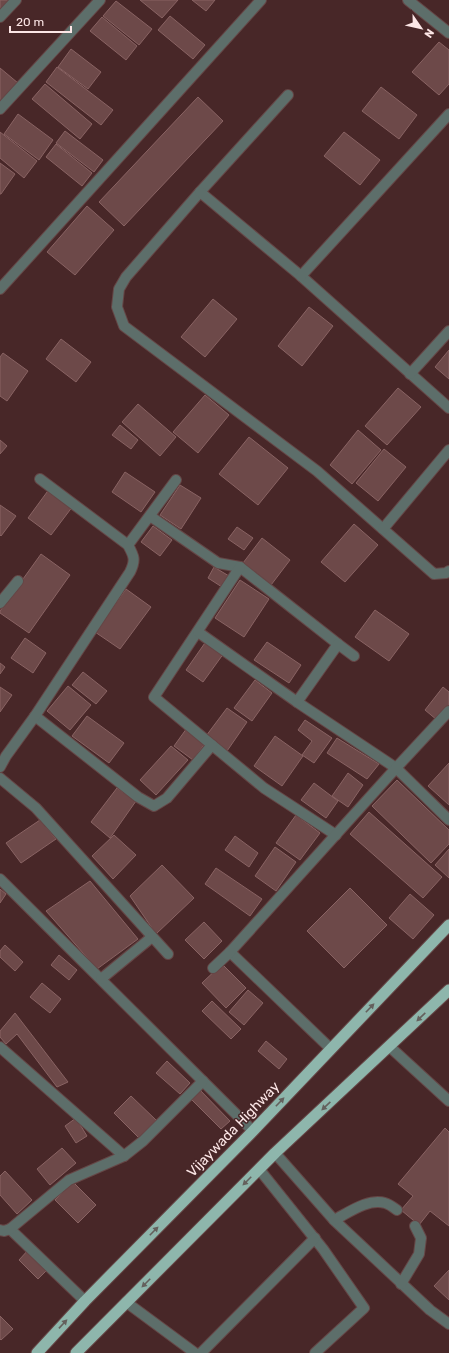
<svg xmlns="http://www.w3.org/2000/svg" width="449" height="1353" font-family="Rubik,sans-serif">
<style>
.building{fill:#6d4949;stroke:#896363}
.lines{fill:none;stroke-linecap:round;stroke-linejoin:round}
.service-casing{stroke:#654646;stroke-width:12}
.minor-casing{stroke:#654646;stroke-width:12}
.trunk-casing{stroke:#654646;stroke-width:13}
.service{stroke:#5d6e6a;stroke-width:10}
.minor{stroke:#5d6e6a;stroke-width:10}
.trunk{stroke:#8eb6ac;stroke-width:11}
.oneway{fill:#64605d}
.labels{text-anchor:middle;stroke-width:3;stroke-linejoin:round;paint-order:stroke}
.street-label{font-size:14px;fill:#fce6e6;stroke:#482728}
</style>
<rect width="100%" height="100%" fill="#482728"/>
<!-- building -->
<g class="building">
<path d="M0,0H10L0,11Z"/>
<path d="M140,0H178L162,18Z"/>
<path d="M192,0H215L206,11Z"/>
<path d="M116,1L152,29L139,45L103,16Z"/>
<path d="M170,16L205,45L193,59L158,30Z"/>
<path d="M102,17L137,46L126,60L90,31Z"/>
<path d="M439,42L449,50V84L439,95L412,72Z"/>
<path d="M71,49L101,72L88,89L58,67Z"/>
<path d="M57,67L113,110L101,125L46,82Z"/>
<path d="M0,68L18,83L0,102Z"/>
<path d="M45,84L92,124L80,139L32,99Z"/>
<path d="M381,87L417,115L399,139L362,111Z"/>
<path d="M198,97L223,121L124,226L99,202Z"/>
<path d="M18,114L53,140L39,160L4,134Z"/>
<path d="M65,131L103,160L94,172L56,143Z"/>
<path d="M0,132L37,161L24,178L0,158Z"/>
<path d="M344,132L380,160L360,185L324,156Z"/>
<path d="M56,144L92,173L82,186L46,157Z"/>
<path d="M0,163L15,174L1,194H0Z"/>
<path d="M87,206L114,230L75,275L47,252Z"/>
<path d="M213,299L237,319L205,357L181,337Z"/>
<path d="M309,307L333,326L302,366L278,346Z"/>
<path d="M61,339L91,362L76,382L46,359Z"/>
<path d="M449,350V379L435,367Z"/>
<path d="M3,353L28,371L7,401L0,396V357Z"/>
<path d="M398,388L421,407L387,445L365,426Z"/>
<path d="M205,395L229,415L198,453L173,432Z"/>
<path d="M138,404L176,437L160,456L122,422Z"/>
<path d="M120,425L138,440L131,449L112,435Z"/>
<path d="M358,430L381,450L352,484L330,465Z"/>
<path d="M249,437L288,468L258,505L219,474Z"/>
<path d="M0,440L7,446L0,454Z"/>
<path d="M384,449L406,467L378,501L356,483Z"/>
<path d="M125,472L155,492L141,512L112,492Z"/>
<path d="M180,485L201,498L181,529L160,515Z"/>
<path d="M50,488L73,506L51,535L28,518Z"/>
<path d="M0,505L16,516L1,536L0,535Z"/>
<path d="M354,524L378,545L345,582L321,562Z"/>
<path d="M153,526L172,540L160,556L141,542Z"/>
<path d="M237,527L253,538L244,550L228,539Z"/>
<path d="M262,538L290,560L271,585L243,563Z"/>
<path d="M41,554L70,575L29,633L0,613V611Z"/>
<path d="M214,567L229,576L222,587L208,578Z"/>
<path d="M240,580L269,599L244,637L215,618Z"/>
<path d="M126,589L151,607L120,649L95,632Z"/>
<path d="M375,610L409,634L389,661L355,637Z"/>
<path d="M25,638L46,653L33,673L11,658Z"/>
<path d="M207,640L224,653L203,682L186,670Z"/>
<path d="M267,642L301,665L289,683L254,660Z"/>
<path d="M0,663L5,667L0,674Z"/>
<path d="M83,672L107,691L96,704L72,685Z"/>
<path d="M255,680L272,693L252,721L234,708Z"/>
<path d="M68,686L91,705L70,730L47,711Z"/>
<path d="M0,687L12,695L0,712Z"/>
<path d="M443,687L449,692V706L437,720L425,710Z"/>
<path d="M227,708L247,722L227,751L206,736Z"/>
<path d="M87,716L124,743L109,763L72,736Z"/>
<path d="M305,720L332,738L314,763L302,755L312,741L298,730Z"/>
<path d="M187,728L206,742L193,760L174,746Z"/>
<path d="M275,736L303,756L282,786L254,766Z"/>
<path d="M337,738L379,764L367,779L327,753Z"/>
<path d="M171,746L188,760L156,795L140,780Z"/>
<path d="M449,763V805L428,786Z"/>
<path d="M348,773L363,785L348,807L332,796Z"/>
<path d="M397,780L449,830V844L431,863L372,806Z"/>
<path d="M314,783L338,801L326,818L301,800Z"/>
<path d="M117,788L136,801L110,838L91,822Z"/>
<path d="M369,812L442,877L423,898L350,834Z"/>
<path d="M296,815L320,833L300,860L276,843Z"/>
<path d="M40,820L56,839L21,863L6,843Z"/>
<path d="M114,835L136,855L113,879L92,856Z"/>
<path d="M235,836L258,853L249,867L225,850Z"/>
<path d="M275,847L296,862L276,891L255,876Z"/>
<path d="M449,849V878L435,865Z"/>
<path d="M162,865L194,898L156,934L130,896Z"/>
<path d="M216,868L262,899L250,916L205,884Z"/>
<path d="M90,881L138,939L97,969L46,911Z"/>
<path d="M350,888L387,925L344,968L307,931Z"/>
<path d="M0,889L6,894L0,903Z"/>
<path d="M410,894L434,915L413,939L389,918Z"/>
<path d="M204,922L222,941L204,959L185,940Z"/>
<path d="M5,945L23,962L15,971L0,957V951Z"/>
<path d="M59,955L77,970L69,980L51,965Z"/>
<path d="M222,964L246,988L226,1008L202,983Z"/>
<path d="M42,983L61,999L50,1013L30,997Z"/>
<path d="M248,990L263,1003L244,1025L229,1012Z"/>
<path d="M212,1001L241,1029L231,1039L202,1011Z"/>
<path d="M15,1013L68,1082L57,1087L17,1034L6,1044L0,1037V1031Z"/>
<path d="M266,1041L287,1059L279,1069L258,1051Z"/>
<path d="M167,1061L190,1083L180,1094L156,1073Z"/>
<path d="M199,1089L230,1121L221,1129L190,1098Z"/>
<path d="M131,1096L156,1120L139,1138L114,1113Z"/>
<path d="M76,1118L87,1136L76,1143L65,1126Z"/>
<path d="M445,1128L449,1132V1226L430,1211L419,1225L401,1210L413,1196L398,1184Z"/>
<path d="M62,1148L76,1163L50,1185L37,1169Z"/>
<path d="M5,1171L32,1200L17,1214L0,1195V1176Z"/>
<path d="M73,1182L96,1205L78,1223L55,1200Z"/>
<path d="M29,1249L48,1269L38,1279L19,1260Z"/>
<path d="M449,1270V1300L434,1286Z"/>
<path d="M0,1316L13,1329L1,1340L0,1339Z"/>
</g>
<g class="lines">
<defs>
<g id="service">
<path d="M275,1153L334,1220L430,1310L449,1324"/>
<path d="M259,1169L323,1249L364,1308L315,1353"/>
<path d="M334,1220C348,1213 368,1198 385,1203C389,1204 393,1207 397,1210"/>
<path d="M401,1284L419,1254L421,1238L415,1226"/>
<path d="M126,1302L195,1353"/>
<path d="M201,1353L315,1238"/>
</g>
<g id="minor">
<path d="M408,0L449,33"/>
<path d="M0,17L16,0"/>
<path d="M288,95L200,192L126,277L119,289L117,307L124,326L317,471L434,574L446,573L449,571"/>
<path d="M0,109L100,0"/>
<path d="M200,192L301,276L449,408"/>
<path d="M301,276L449,114"/>
<path d="M0,289L261,0"/>
<path d="M410,374L449,331"/>
<path d="M150,516L218,563L240,567L338,644"/>
<path d="M383,529L449,450"/>
<path d="M128,545L176,480"/>
<path d="M240,567L154,697L264,788L336,835"/>
<path d="M0,603L18,581"/>
<path d="M198,632L297,702L396,768L449,820"/>
<path d="M297,702L338,644L354,656"/>
<path d="M35,716L138,797L154,806L167,798L212,745"/>
<path d="M0,767L6,756L35,716L130,572C136,560 134,556 128,545L40,479"/>
<path d="M0,778L36,808L168,954"/>
<path d="M0,879L253,1131"/>
<path d="M230,952L331,1049"/>
<path d="M213,968L230,952L396,768L449,711"/>
<path d="M101,979L152,937"/>
<path d="M0,1047L124,1156"/>
<path d="M390,1047L449,1101"/>
<path d="M10,1229L85,1301"/>
<path d="M0,1230L4,1231L10,1229L69,1180L124,1156L143,1141L203,1081"/>
</g>
<g id="trunk">
<path d="M37,1353L85,1301L253,1131L449,925"/>
<path d="M76,1353L275,1153L449,990"/>
</g>
</defs>
<!-- service casing -->
<use href="#service" class="service-casing"/>
<!-- minor casing -->
<use href="#minor" class="minor-casing"/>
<!-- trunk casing -->
<use href="#trunk" class="trunk-casing"/>
<!-- service -->
<use href="#service" class="service"/>
<!-- minor -->
<use href="#minor" class="minor"/>
<!-- trunk -->
<use href="#trunk" class="trunk"/>
</g>
<!-- one-way arrows -->
<defs><path id="oneway-solid" d="M-6-.8H1V-3.2L6.5 0L1 3.2V.8H-6Z"/></defs>
<g class="oneway">
<use href="#oneway-solid" transform="translate(370 1008) rotate(-46)"/>
<use href="#oneway-solid" transform="translate(421 1017) rotate(136)"/>
<use href="#oneway-solid" transform="translate(280 1102) rotate(-46)"/>
<use href="#oneway-solid" transform="translate(326 1106) rotate(137)"/>
<use href="#oneway-solid" transform="translate(247 1181) rotate(135)"/>
<use href="#oneway-solid" transform="translate(154 1231) rotate(-45)"/>
<use href="#oneway-solid" transform="translate(146 1283) rotate(135)"/>
<use href="#oneway-solid" transform="translate(63 1324) rotate(-47)"/>
</g>
<g class="labels">
<!-- street labels -->
<g class="street-label">
<text transform="translate(233 1129) rotate(-46)" y="5">Vijaywada Highway</text>
</g>
</g>
<!-- north arrow -->
<g transform="translate(421 28) rotate(124)" stroke="#482728" stroke-width="3" paint-order="stroke">
<path d="M0-3L7 15L0 10L-7 15Z" fill="#fce6e6"/>
<text y="-6" font-size="11" font-weight="bold" text-anchor="middle" fill="#fce6e6">N</text>
</g>
<!-- scale -->
<path d="M10 26v6h61v-6" fill="none" stroke="#fce6e6" stroke-width="2"/>
<text x="16" y="26" font-size="12" fill="#fce6e6" stroke="#482728" stroke-width="3" paint-order="stroke">20 m</text>
</svg>
